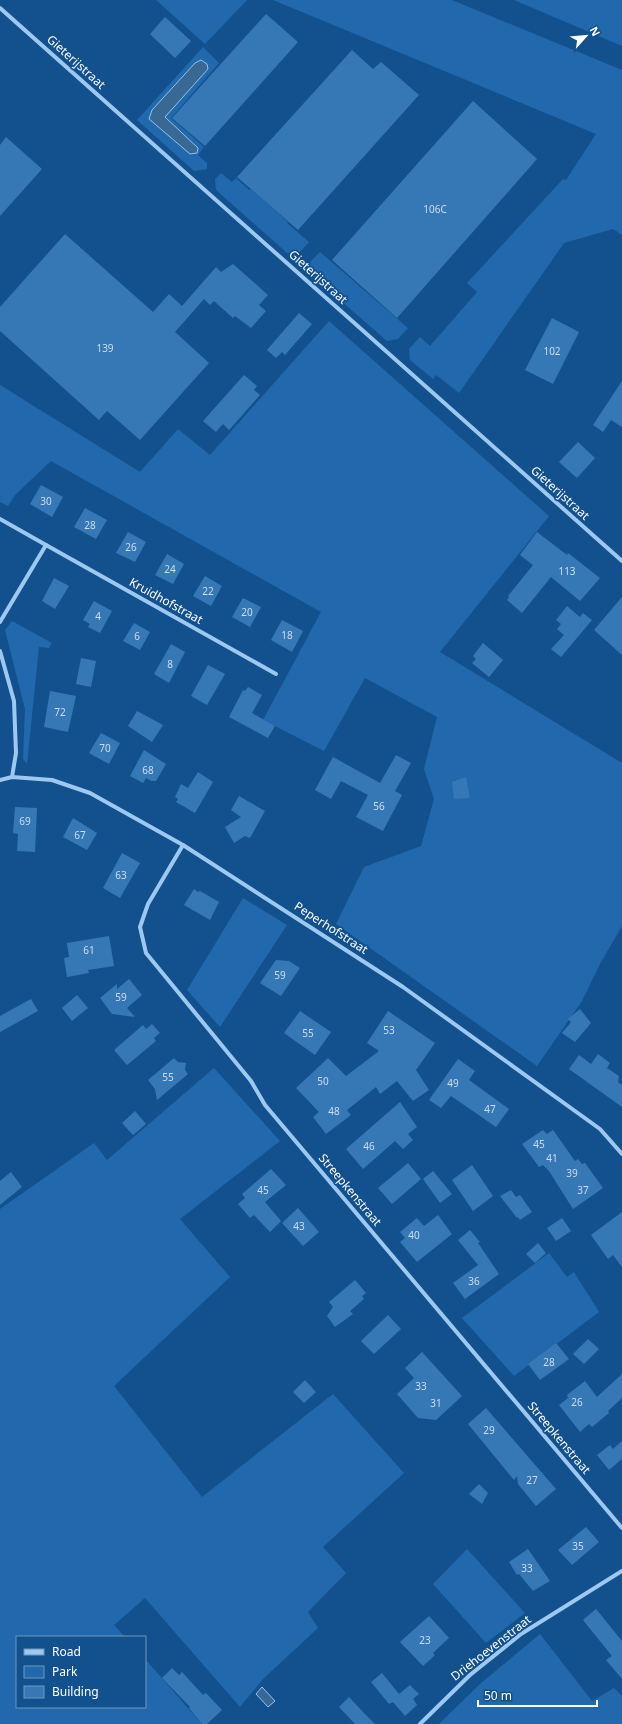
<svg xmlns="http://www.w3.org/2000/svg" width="622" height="1724" font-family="'Noto Sans',sans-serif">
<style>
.green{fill:#2169ac}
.water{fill:#3a6895;stroke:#8ec4f5}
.building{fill:#3678b6}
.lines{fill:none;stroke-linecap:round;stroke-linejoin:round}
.minor{stroke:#9dc8f1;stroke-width:4}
.labels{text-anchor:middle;stroke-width:3.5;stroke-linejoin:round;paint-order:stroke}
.number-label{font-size:10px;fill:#cddded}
.street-label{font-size:12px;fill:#fff;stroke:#13518e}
</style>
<rect width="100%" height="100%" fill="#13518e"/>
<!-- green -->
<g class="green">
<path d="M156,0H247L205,44Z"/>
<path d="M273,0H452L622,70V235L613,229L564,243L459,393L436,375L433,379L410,360L409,349L420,337L430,346L477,292L467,283L563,179L566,180L596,134Z"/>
<path d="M514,0H622V46Z"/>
<path d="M203,47L219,63L171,118L204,147L198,155L207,163V169L194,171L137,120Z"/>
<path d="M221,173L232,182L236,178L249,190L251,189L288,222L287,223L309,242L300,252L287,253L216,190L215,179Z"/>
<path d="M320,252L408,328L398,339L387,341L310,274V262Z"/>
<path d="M329,321L549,516L440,652L622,763V926L601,962L582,1001L537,1066L336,924L364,867L421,846L434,799L424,769L437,717L365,678L324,751L263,720L321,612L51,461L15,495L8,506L0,502V385L140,472L178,429L210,455Z"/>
<path d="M12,621L52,643L49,648L39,647L27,764L23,759L25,709L5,630Z"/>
<path d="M243,898L287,925L220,1027L187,990Z"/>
<path d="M214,1068L280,1141L180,1219L230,1277L114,1386L202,1497L333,1394L404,1473L323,1547L346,1573L308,1612L318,1628L263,1679L240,1707L145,1598L114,1625L125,1637H17V1707H145V1659L202,1724H0V1209L94,1143L107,1160Z"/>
<path d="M549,1253L567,1277L574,1272L599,1312L514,1376L462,1318Z"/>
<path d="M467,1549L525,1613L486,1643L433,1584Z"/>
<path d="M540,1634L592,1701L614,1688L622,1696V1724H439L480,1684Z"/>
</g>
<!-- water -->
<g class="water">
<path d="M201,60L207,64L208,69L165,117L198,148L197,153L190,154L149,119L152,110L195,63Z"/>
<path d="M262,1687L275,1701L268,1707L256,1694Z"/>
</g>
<!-- building -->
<g class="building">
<path d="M266,14L298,42L205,146L172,118Z"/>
<path d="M165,17L191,41L175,58L150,34Z"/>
<path d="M352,50L373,69L381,62L419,95L298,230L237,177Z"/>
<path d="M473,101L537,159L397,318L332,260Z"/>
<path d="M6,137L42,169L0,216V145Z"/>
<path d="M65,234L153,312L169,294L182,306L216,267L221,272L233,264L268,295L259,305L266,311L251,328L235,316L233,318L214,301L210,305L204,299L175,332L209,363L140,440L107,411L99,420L0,331V307Z"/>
<path d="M299,313L312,324L285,355L282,352L276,358L267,350Z"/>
<path d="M552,318L579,332L553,384L525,370Z"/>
<path d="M244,375L257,386L254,390L260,395L229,430L223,424L216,432L203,421Z"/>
<path d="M622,381V427L611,420L603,432L593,425Z"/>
<path d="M578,442L595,458L577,478L559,462Z"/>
<path d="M41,485L63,497L52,517L30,504Z"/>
<path d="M85,508L107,520L96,539L74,527Z"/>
<path d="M128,532L146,542L135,562L116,553Z"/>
<path d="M537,532L567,555L568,553L600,578L580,601L551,577L522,613L507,600L509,597L508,596L533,565L520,555Z"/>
<path d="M167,554L184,564L173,584L155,575Z"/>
<path d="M205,576L222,586L211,606L193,596Z"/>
<path d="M54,578L69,586L55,609L42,601Z"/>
<path d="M622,597V655L594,630Z"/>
<path d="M243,598L261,607L250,627L232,617Z"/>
<path d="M94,601L112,611L100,633L88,627L90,624L83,620Z"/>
<path d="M567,606L580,617L583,613L592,620L561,657L551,649L564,635L557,629L561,624L556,620Z"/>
<path d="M282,620L303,631L292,652L271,640Z"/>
<path d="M134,623L150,632L140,650L123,641Z"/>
<path d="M483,643L503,660L489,677L472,663L476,659L473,656Z"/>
<path d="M171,644L185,652L169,683L154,674Z"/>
<path d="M81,658L96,661L91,687L76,684Z"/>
<path d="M208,665L225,674L207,705L191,696Z"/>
<path d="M248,687L262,695L252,713L275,726L268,738L229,717L243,690L245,691Z"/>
<path d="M50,691L76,696L68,732L44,727Z"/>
<path d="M137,711L163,725L152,742L128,726Z"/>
<path d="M101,733L120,743L109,764L89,753Z"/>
<path d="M144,750L166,764L156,781H151L146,778L143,783L130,776Z"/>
<path d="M396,755L411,763L395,791L402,795L383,831L356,817L368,795L341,781L331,799L315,790L333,757L380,783Z"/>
<path d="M198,772L213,782L195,813L176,802L178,799L175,797L181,784L188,788Z"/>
<path d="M466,777L470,798L454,799L452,782Z"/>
<path d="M239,796L265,811L250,838L245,836L234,843L225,827L241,817L231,810Z"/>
<path d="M15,807L37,808L35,852L17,851L18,834L13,833Z"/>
<path d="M73,818L97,833L87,850L63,837Z"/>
<path d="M122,853L140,863L120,898L103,888Z"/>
<path d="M194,889L198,892L200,891L219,902L210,920L184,905Z"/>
<path d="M109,936L114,966L88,970L89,973L67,977L64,958L69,957L67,943Z"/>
<path d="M276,960L289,961L300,968L281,996L260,983Z"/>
<path d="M129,979L142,995L127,1008L135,1017L112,1014L100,998L117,984V989Z"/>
<path d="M77,995L88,1008L72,1021L62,1008Z"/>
<path d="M31,999L38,1011L0,1032V1016Z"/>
<path d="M580,1009L591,1023L575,1042L562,1033L571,1022L568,1019Z"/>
<path d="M300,1011L331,1032L315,1055L284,1033Z"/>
<path d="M388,1011L435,1043L416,1070L429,1090L413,1101L397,1081L380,1094L376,1087L347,1110L351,1115L326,1134L313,1117L319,1112L296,1088L328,1058L346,1076L379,1051L367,1043Z"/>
<path d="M152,1024L160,1033L154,1038L156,1041L127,1065L114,1050L143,1025L146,1029Z"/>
<path d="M598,1054L610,1063L607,1068L619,1076L618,1082L622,1085V1107L569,1069L579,1055L591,1064Z"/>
<path d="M174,1058L178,1062L186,1063L185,1070L188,1074L157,1100L155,1089L148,1080Z"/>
<path d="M458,1059L475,1071L469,1080L509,1109L496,1127L451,1096L441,1108L429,1100Z"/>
<path d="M400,1102L417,1127L408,1134L413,1140L403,1149L395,1141L363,1169L346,1149Z"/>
<path d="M135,1111L146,1124L133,1135L122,1123Z"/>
<path d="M543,1130L547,1134L553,1130L575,1161L578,1159L582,1164L585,1163L603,1188L573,1209L549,1171L543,1165L539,1167L522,1144Z"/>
<path d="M408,1163L421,1179L392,1204L378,1188Z"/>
<path d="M472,1165L493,1196L473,1211L452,1180Z"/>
<path d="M271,1169L286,1185L265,1202L281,1221L270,1232L254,1215L250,1218L238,1204L245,1198L242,1194Z"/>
<path d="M433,1171L452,1194L440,1203L423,1179Z"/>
<path d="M11,1172L22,1187L0,1205V1181Z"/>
<path d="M511,1190L516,1197L520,1195L532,1212L520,1220L518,1217L517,1218L500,1196Z"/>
<path d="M298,1208L319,1232L303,1246L282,1223Z"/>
<path d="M622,1212V1267L613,1255L608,1259L591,1235Z"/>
<path d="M438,1215L452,1234L417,1262L400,1242L405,1238L400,1232L417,1218L424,1226Z"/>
<path d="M562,1218L571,1231L556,1241L547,1228Z"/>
<path d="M470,1230L480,1242L478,1243L499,1274L465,1299L453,1283L478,1265L458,1240Z"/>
<path d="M538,1243L546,1253L535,1263L526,1254Z"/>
<path d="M355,1280L366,1293L362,1296L364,1299L350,1311L353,1314L335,1327L327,1316L333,1307L329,1302Z"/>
<path d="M388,1315L401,1329L374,1354L361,1341Z"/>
<path d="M588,1339L599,1349L584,1364L573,1354Z"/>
<path d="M556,1343L569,1359L540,1380L528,1364Z"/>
<path d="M422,1352L462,1396L436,1420L418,1418L397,1394L414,1378L405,1368Z"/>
<path d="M622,1374V1398L608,1411L609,1413L592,1427L589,1424L580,1432L559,1405L568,1398L567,1395L585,1381L597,1397Z"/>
<path d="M305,1380L316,1392L304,1403L293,1392Z"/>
<path d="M486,1408L556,1489L536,1506L518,1484L517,1476L514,1480L468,1424Z"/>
<path d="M622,1441V1459L609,1470L597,1455L610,1445L613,1449Z"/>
<path d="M479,1484L488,1493L482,1504L469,1494Z"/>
<path d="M586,1527L599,1542L572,1565L558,1550Z"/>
<path d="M528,1549L550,1581L533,1591L519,1574L517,1575L509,1562Z"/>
<path d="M596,1609L622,1641V1679L606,1660L612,1656L583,1620Z"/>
<path d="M429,1616L449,1638L433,1653L435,1655L423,1666L400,1642Z"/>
<path d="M172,1668L179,1675L182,1672L203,1695L206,1693L222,1710L207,1724H202L189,1708L190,1707L162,1678Z"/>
<path d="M382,1673L399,1694L410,1685L419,1694L413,1699L417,1705L405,1716L393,1702L389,1704L371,1682Z"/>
<path d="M349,1697L362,1711L375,1724H355L339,1707Z"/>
</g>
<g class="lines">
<!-- minor -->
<g class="minor">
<path d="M0,8L622,561"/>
<path d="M0,519L46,545L0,622"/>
<path d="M46,545L276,674"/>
<path d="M0,651L14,701L16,753L12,777"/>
<path d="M0,780L12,777L52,780L90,793L183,845L403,987L600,1129L622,1154"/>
<path d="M183,845L148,904L140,927L146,953L251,1081L265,1105L622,1528"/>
<path d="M420,1724L470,1675L521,1634L622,1571"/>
</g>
</g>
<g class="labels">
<!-- number labels -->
<g class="number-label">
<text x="435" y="213">106C</text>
<text x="105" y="352">139</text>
<text x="552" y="355">102</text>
<text x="46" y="505">30</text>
<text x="90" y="529">28</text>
<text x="131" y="551">26</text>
<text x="170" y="573">24</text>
<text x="567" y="575">113</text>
<text x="208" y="595">22</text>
<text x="247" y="616">20</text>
<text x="98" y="620">4</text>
<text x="287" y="639">18</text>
<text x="137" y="640">6</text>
<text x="170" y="668">8</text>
<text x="60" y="716">72</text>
<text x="105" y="752">70</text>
<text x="148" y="774">68</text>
<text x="379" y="810">56</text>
<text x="25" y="825">69</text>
<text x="80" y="839">67</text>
<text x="121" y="879">63</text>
<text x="89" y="954">61</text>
<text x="280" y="979">59</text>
<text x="121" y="1001">59</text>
<text x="389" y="1034">53</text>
<text x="308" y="1037">55</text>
<text x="168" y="1081">55</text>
<text x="323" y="1085">50</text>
<text x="453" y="1087">49</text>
<text x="490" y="1113">47</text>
<text x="334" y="1115">48</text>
<text x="539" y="1148">45</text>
<text x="369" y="1150">46</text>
<text x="552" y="1162">41</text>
<text x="572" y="1177">39</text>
<text x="263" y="1194">45</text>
<text x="583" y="1194">37</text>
<text x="299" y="1230">43</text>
<text x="414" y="1239">40</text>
<text x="474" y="1285">36</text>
<text x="549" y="1366">28</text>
<text x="421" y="1390">33</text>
<text x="577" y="1406">26</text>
<text x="436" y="1407">31</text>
<text x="489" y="1434">29</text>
<text x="532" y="1484">27</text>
<text x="578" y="1550">35</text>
<text x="527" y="1572">33</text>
<text x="425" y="1644">23</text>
</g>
<!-- street labels -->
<g class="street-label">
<text transform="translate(76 62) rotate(42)" y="4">Gieterijstraat</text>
<text transform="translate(318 277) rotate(42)" y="4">Gieterijstraat</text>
<text transform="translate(560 493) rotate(42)" y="4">Gieterijstraat</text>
<text transform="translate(166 601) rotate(29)" y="4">Kruidhofstraat</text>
<text transform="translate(331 928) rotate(33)" y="4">Peperhofstraat</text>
<text transform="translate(350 1190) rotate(50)" y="4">Streepkenstraat</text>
<text transform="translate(559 1438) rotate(50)" y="4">Streepkenstraat</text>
<text transform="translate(491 1648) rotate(-38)" y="4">Driehoevenstraat</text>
</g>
</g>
<!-- legend -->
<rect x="16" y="1636" width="130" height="72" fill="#13518e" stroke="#7197bb"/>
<rect x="24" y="1649" width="20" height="6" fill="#9dc8f1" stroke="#7197bb"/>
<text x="52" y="1656" font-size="12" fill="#ffffff">Road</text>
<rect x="24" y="1666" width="20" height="12" fill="#2169ac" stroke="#7197bb"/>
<text x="52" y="1676" font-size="12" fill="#ffffff">Park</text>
<rect x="24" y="1686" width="20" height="12" fill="#3678b6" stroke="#7197bb"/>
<text x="52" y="1696" font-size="12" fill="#ffffff">Building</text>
<!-- north arrow -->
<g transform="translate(586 36) rotate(63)" stroke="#13518e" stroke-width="3" paint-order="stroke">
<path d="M0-3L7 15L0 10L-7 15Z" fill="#ffffff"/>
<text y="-6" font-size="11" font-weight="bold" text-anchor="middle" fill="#ffffff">N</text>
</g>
<!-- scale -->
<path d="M478 1700v6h119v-6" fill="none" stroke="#ffffff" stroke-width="2"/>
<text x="484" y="1700" font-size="12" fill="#ffffff" stroke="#13518e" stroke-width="3" paint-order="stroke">50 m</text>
</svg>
